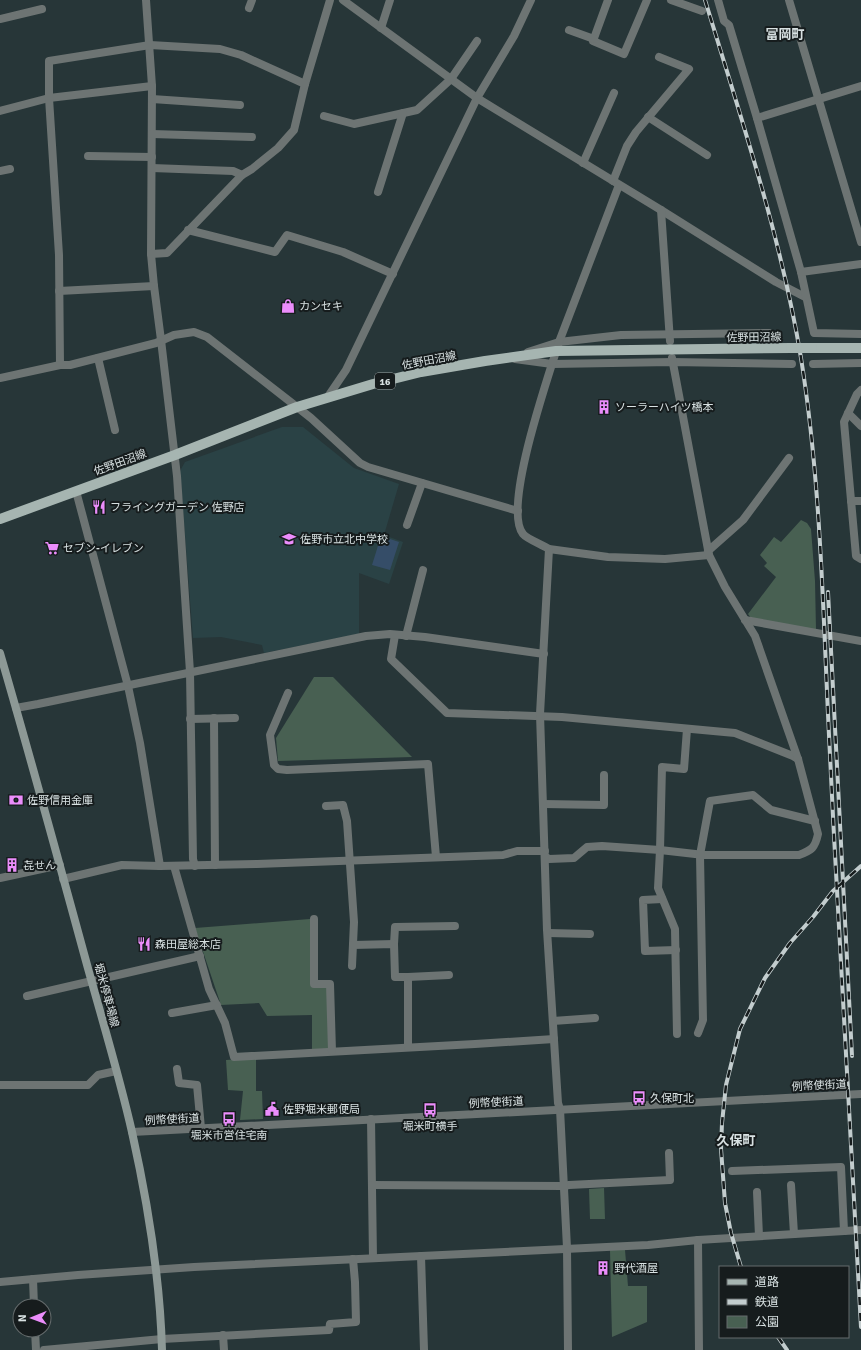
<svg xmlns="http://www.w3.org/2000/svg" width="861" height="1350" font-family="Signika,'Noto Sans JP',sans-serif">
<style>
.built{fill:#2a4245}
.green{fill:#486052}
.water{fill:#354d68}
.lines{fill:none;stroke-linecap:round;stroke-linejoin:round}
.minor{stroke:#6d7473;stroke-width:8}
.tertiary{stroke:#6d7473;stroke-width:8}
.secondary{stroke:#8d9996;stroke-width:8}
.primary{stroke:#a6b5b1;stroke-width:10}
.rail-casing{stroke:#c3cdce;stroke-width:4}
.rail{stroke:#161c1d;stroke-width:2.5;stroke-dasharray:8;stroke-linecap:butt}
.primary-bridge{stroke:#a6b5b1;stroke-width:10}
.labels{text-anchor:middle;stroke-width:4;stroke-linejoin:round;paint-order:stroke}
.shield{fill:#161c1d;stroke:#9ea6a7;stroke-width:1}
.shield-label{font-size:10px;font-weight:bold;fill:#d8e1e2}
.poi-label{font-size:11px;fill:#d8e1e2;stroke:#161c1d;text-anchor:start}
.street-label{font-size:11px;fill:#d8e1e2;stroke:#161c1d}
.quarter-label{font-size:13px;font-weight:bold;fill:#d8e1e2;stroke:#161c1d}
</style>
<rect width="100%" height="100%" fill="#273638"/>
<!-- built -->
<path class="built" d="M282,427H303L354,468L399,484L384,535L403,542L389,584L359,573V634L264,653L262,645L221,637L193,638L180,471L185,462Z"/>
<!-- green -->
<g class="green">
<path d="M801,520L807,523L811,529L815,581L816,630L751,618L748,614L776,577L764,566L767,563L760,555L774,537L781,542Z"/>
<path d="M314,677H333L412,757L278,761L276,738Z"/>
<path d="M310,919L311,987H327L329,1049H312V1015L267,1016L259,1003L221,1005L195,928Z"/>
<path d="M256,1058V1091H262L263,1119L240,1120L243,1091L228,1090L226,1060Z"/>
<path d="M604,1188L605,1219H590L589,1189Z"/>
<path d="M610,1250H625L628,1286H647V1322L612,1337Z"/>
</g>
<!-- water -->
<path class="water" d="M381,536L399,542L390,570L372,565Z"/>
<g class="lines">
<!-- minor -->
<g class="minor">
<path d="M146,0L152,86L151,254L154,286L161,340L177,476L190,672L193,859L195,866"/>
<path d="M343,0L477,98L661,210L776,282L805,297"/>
<path d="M608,0L593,41L624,54L647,0"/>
<path d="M671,0L702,11"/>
<path d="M718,0L724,21L729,25L757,118L801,272L814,333L861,334"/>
<path d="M249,8L252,0"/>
<path d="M0,19L42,9"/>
<path d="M381,28L390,0"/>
<path d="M569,30L594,39"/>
<path d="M152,99L240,105"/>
<path d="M0,111L49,98L152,86"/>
<path d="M324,116L354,124L417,110L451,79L477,41"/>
<path d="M648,117L707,155"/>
<path d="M757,118L861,86"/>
<path d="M152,134L252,137"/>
<path d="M88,156L152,157"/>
<path d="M583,163L614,93"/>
<path d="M152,168L233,171L242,175"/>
<path d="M0,171L10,169"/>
<path d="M613,181L627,146L636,132L689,69L659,57"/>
<path d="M378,192L403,113"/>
<path d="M661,210L670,341"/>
<path d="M188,230L275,252L287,235L343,252L393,274"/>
<path d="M151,254L167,253L242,175L252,169L278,148L294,130L305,84L330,0"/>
<path d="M801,272L861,264"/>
<path d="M59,291L154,286"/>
<path d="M528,352L559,342L621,335L769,333"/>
<path d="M98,358L115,430"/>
<path d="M515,359L552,364L672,362L792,364"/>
<path d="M813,364L861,363"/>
<path d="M60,365L59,255L49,98V61L150,45L220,49L241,55L305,84"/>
<path d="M0,378L60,365H70L156,343L174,335L194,332L207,337L297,407L311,418L360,463L368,467L518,511"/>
<path d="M861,390L857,394L844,422L856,556L861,559"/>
<path d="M327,398L346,370L477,98L514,36L531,0"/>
<path d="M848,413L861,426"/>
<path d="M76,491L128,686L140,743L160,866"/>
<path d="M851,501H861"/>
<path d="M407,525L422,483"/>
<path d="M549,549L608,557L665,559L709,555"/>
<path d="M708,551L743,520L789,458"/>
<path d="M745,620L861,641"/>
<path d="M395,635L391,659L447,713L562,717L735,733L793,756L798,759"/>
<path d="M406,636L423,570"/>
<path d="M288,693L270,735L274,765L278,769L287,770L428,764L436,857"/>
<path d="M16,708L38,704L366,636L390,634L425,637L544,654"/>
<path d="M214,718L215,865"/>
<path d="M190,719L235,718"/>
<path d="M543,804L604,805V775"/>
<path d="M326,806L343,805L347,821L354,922L352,966"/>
<path d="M546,857L549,859L574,858L587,847L602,846L660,850L704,855H799C812,850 815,848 818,834L798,759L755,636L725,587L709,555L672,358"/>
<path d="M174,866L209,989L225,1023L234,1057L475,1044L554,1039"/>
<path d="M0,878L60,865"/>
<path d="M63,879L122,865L160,866L257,864L503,855L517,851H545"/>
<path d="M662,899L643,900L645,951L676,950"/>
<path d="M314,919V984H330L332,1051"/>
<path d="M548,933L590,934"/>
<path d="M394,944L395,927L455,926"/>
<path d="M353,945L394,944L395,977H408V1047"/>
<path d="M408,977L449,975"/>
<path d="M27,996L200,956"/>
<path d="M172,1013L217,1005"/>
<path d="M553,1021L595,1018"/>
<path d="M698,1033L703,1020L700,855L710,801L753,795L771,810L815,821"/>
<path d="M677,1034L675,929L658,888L660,850L662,767L684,769L687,729"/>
<path d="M177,1069L179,1083L197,1085L201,1128"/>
<path d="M0,1085H88L98,1075L116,1071"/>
<path d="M371,1119L373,1258"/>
<path d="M732,1171L841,1167L844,1231"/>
<path d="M372,1185L564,1186L569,1185L670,1180L669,1153"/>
<path d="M791,1185L794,1234"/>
<path d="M757,1192L759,1236"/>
<path d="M698,1240L699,1350"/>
<path d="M421,1256L424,1350"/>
<path d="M33,1279L34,1306"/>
<path d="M0,1282L78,1275L194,1267L648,1245L698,1240L861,1230"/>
<path d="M35,1330L36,1350"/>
<path d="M223,1335L224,1350"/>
<path d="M44,1350L162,1339L329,1330L330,1324L356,1322L355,1282L353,1259"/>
<path d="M568,1350L567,1248L560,1109L558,1103L547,930L540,714L549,549C543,545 527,539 523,534C502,508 549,375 559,342L619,185"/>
</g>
<!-- tertiary -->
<g class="tertiary">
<path d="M789,0L861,242"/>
<path d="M132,1132L861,1094"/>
</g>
<!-- secondary -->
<path class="secondary" d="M0,653C31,759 60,866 89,972C104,1026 120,1079 132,1132C148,1204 160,1277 162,1350"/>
<!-- primary -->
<g class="primary">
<path d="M812,348H861"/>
<path d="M0,519L175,455L297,407L373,384L421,372L485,361L556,351L791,348"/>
</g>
<defs>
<g id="rail">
<path d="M705,0C741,118 781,237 801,358C822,489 823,623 830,755C839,946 851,1137 861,1327"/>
<path d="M828,592L852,1056"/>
<path d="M741,1267L731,1233L725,1203L721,1149L722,1123L726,1085L740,1029L765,978L790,943L813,917L833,891L861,866"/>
<path d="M778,1337L787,1350"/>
</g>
</defs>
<!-- rail casing -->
<use href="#rail" class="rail-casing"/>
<!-- rail -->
<use href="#rail" class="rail"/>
<!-- primary-bridge -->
<path class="primary-bridge" d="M791,348H812"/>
</g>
<!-- icons -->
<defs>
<symbol id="shop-bare" viewBox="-9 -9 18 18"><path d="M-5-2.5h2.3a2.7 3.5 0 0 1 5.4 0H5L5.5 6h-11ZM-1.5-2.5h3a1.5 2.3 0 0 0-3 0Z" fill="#eb8dfb" stroke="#161c1d" stroke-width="2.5" paint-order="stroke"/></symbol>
<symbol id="building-bare" viewBox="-9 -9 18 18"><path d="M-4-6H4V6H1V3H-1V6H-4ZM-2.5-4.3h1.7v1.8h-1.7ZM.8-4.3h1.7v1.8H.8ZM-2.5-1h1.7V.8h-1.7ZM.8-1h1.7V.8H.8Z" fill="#eb8dfb" stroke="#161c1d" stroke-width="2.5" paint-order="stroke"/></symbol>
<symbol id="restaurant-bare" viewBox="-9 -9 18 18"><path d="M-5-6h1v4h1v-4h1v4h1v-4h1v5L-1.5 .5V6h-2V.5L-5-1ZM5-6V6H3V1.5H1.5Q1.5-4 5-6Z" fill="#eb8dfb" stroke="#161c1d" stroke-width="2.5" paint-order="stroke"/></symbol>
<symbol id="school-bare" viewBox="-9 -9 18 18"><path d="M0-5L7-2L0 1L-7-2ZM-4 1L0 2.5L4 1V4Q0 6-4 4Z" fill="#eb8dfb" stroke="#161c1d" stroke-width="2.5" paint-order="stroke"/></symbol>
<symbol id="supermarket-bare" viewBox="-9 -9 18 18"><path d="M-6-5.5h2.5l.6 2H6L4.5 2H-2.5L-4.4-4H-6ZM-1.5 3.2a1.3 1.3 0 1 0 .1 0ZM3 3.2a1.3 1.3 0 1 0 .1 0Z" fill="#eb8dfb" stroke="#161c1d" stroke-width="2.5" paint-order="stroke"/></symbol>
<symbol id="bank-bare" viewBox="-9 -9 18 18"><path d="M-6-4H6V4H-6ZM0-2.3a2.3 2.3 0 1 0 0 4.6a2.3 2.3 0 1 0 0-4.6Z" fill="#eb8dfb" stroke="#161c1d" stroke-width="2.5" paint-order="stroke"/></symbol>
<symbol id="bus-bare" viewBox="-9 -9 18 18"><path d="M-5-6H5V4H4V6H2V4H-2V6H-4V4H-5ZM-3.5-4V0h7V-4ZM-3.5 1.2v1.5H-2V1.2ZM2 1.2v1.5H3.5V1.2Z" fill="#eb8dfb" stroke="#161c1d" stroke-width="2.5" paint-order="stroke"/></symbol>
<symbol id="civic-bare" viewBox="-9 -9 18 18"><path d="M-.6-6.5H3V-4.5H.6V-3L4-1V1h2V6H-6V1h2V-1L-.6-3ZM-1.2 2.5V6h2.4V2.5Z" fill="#eb8dfb" stroke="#161c1d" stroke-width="2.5" paint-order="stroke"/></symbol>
</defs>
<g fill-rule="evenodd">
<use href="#shop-bare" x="278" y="296" width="20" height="20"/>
<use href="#building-bare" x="594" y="397" width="20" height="20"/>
<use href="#restaurant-bare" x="89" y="497" width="20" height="20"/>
<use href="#school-bare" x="279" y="529" width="20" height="20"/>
<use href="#supermarket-bare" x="42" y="538" width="20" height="20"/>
<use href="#bank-bare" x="6" y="790" width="20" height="20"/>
<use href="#building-bare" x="2" y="855" width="20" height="20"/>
<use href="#restaurant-bare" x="134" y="934" width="20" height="20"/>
<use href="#bus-bare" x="629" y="1088" width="20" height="20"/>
<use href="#civic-bare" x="262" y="1099" width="20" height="20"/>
<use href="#bus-bare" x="420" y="1100" width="20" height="20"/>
<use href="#bus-bare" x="219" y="1109" width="20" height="20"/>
<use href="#building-bare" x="593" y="1258" width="20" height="20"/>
</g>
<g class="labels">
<!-- shield labels -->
<rect class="shield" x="375" y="373" width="20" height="16" rx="3"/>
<g class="shield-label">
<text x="385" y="385">16</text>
</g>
<!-- poi labels -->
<g class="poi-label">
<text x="299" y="310">カンセキ</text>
<text x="615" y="411">ソーラーハイツ橋本</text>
<text x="110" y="511">フライングガーデン 佐野店</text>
<text x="300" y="543">佐野市立北中学校</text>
<text x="63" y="552">セブン-イレブン</text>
<text x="27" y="804">佐野信用金庫</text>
<text x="23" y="869">㐂せん</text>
<text x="155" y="948">森田屋総本店</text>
<text x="650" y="1102">久保町北</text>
<text x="283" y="1113">佐野堀米郵便局</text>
<text x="430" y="1130" text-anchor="middle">堀米町横手</text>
<text x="229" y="1139" text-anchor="middle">堀米市営住宅南</text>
<text x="614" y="1272">野代酒屋</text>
</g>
<!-- street labels -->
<g class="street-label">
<text transform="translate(754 337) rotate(-1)" y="4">佐野田沼線</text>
<text transform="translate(429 360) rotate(-11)" y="4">佐野田沼線</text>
<text transform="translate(120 462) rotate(-20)" y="4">佐野田沼線</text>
<text transform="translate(107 995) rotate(75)" y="4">堀米停車場線</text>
<text transform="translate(819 1085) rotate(-3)" y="4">例幣使街道</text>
<text transform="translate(496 1102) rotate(-3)" y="4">例幣使街道</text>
<text transform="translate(172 1119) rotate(-3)" y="4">例幣使街道</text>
</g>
<!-- quarter labels -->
<g class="quarter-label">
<text x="785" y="39">富岡町</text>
<text x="736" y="1145">久保町</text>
</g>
</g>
<!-- legend -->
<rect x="719" y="1266" width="130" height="72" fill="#161c1d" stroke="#646b6c"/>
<rect x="727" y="1279" width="20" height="6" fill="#a6b5b1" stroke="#646b6c"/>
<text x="755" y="1286" font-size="12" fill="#d8e1e2">道路</text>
<rect x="727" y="1299" width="20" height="6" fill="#c3cdce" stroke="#646b6c"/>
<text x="755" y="1306" font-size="12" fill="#d8e1e2">鉄道</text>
<rect x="727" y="1316" width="20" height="12" fill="#486052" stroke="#646b6c"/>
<text x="755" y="1326" font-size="12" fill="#d8e1e2">公園</text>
<!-- north arrow -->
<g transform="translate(32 1318) rotate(269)"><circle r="19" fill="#161c1d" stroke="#646b6c"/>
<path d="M0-3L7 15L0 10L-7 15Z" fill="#eb8dfb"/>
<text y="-6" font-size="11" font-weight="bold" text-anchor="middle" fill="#d8e1e2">N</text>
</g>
</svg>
